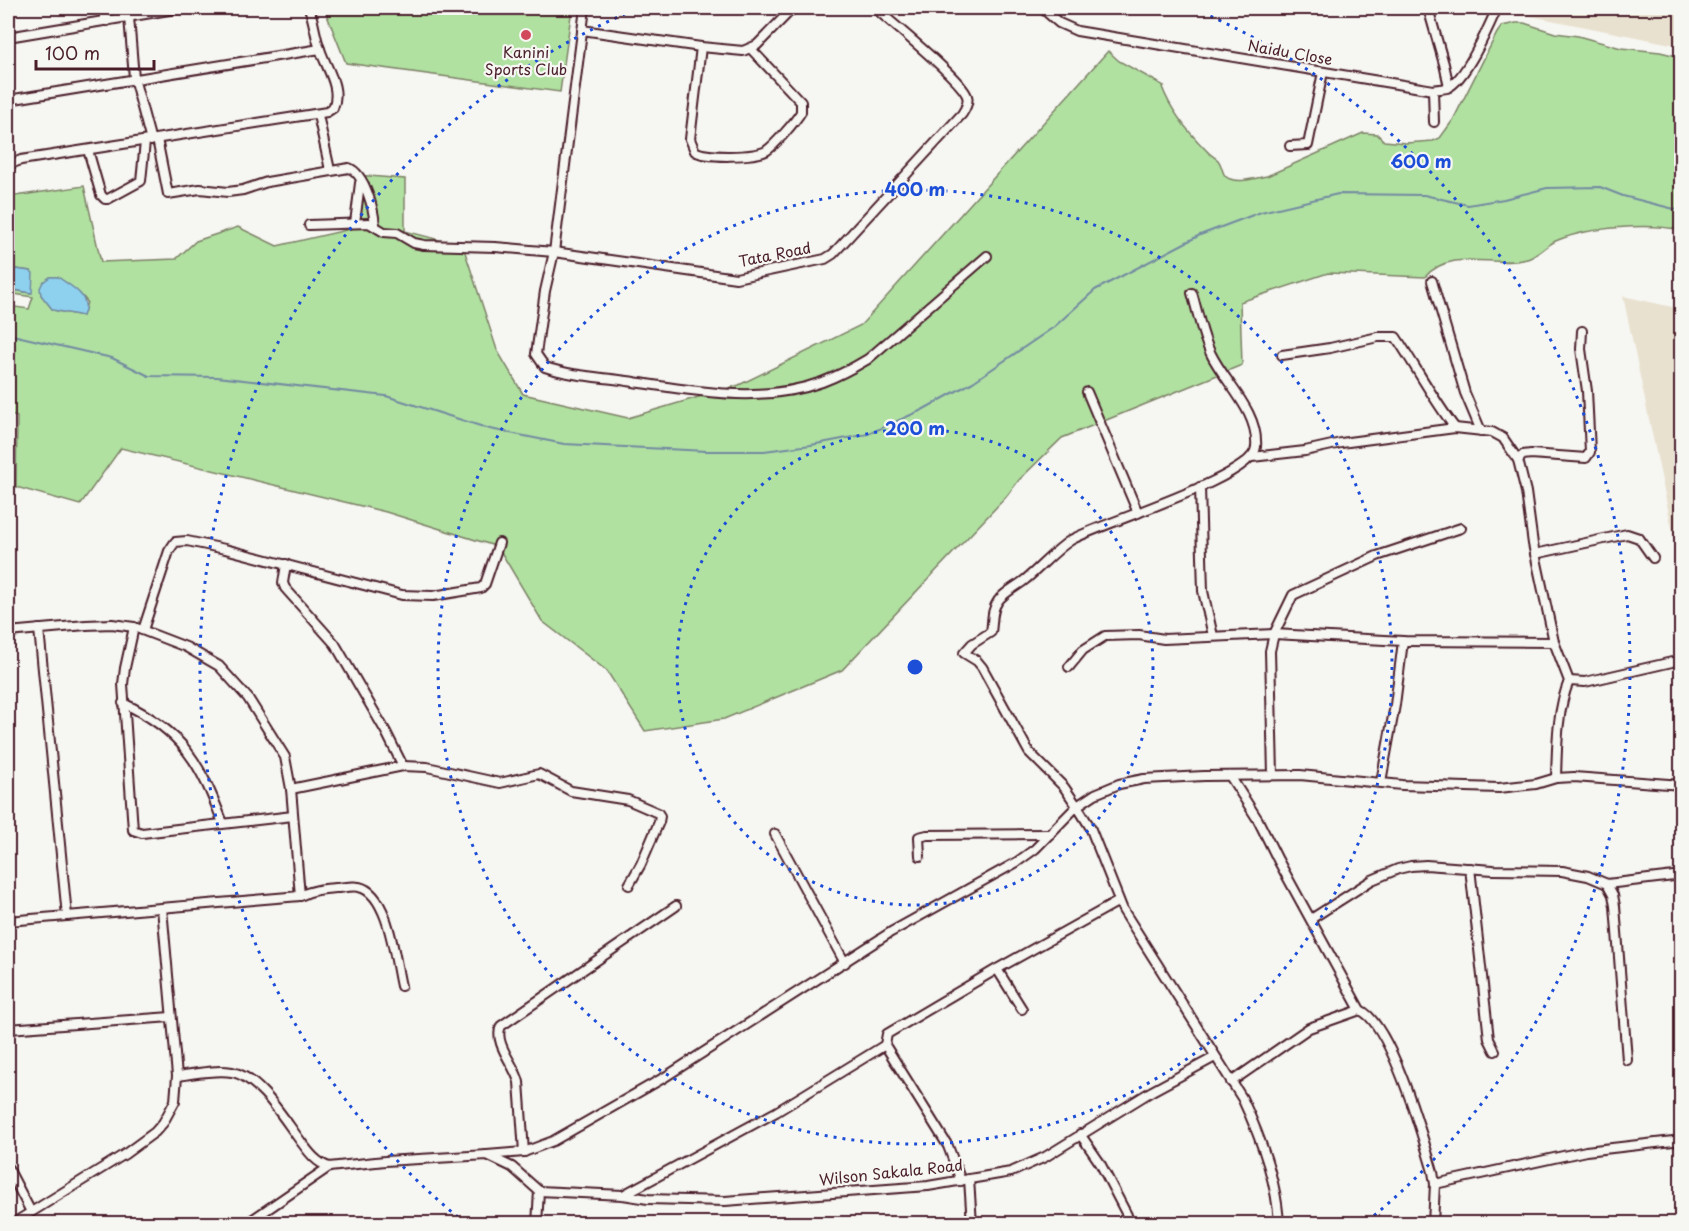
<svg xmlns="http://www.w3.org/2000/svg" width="1689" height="1231" font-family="'Playpen Sans',sans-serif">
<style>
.built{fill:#e9e1d0}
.green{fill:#b0e1a1;stroke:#7d8066;stroke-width:1.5;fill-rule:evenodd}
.water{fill:#8ed1ef;stroke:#738aa1;stroke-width:1.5}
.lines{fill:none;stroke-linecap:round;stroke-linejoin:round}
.stream{stroke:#738aa1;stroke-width:2}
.street-casing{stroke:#4a1f2b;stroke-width:12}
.street{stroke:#f6f6f2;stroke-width:8}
.ring{fill:none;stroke:#1d4ed8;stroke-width:3;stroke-dasharray:3 6}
.poi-dot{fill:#d1495b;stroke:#f6f6f2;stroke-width:2}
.labels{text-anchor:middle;stroke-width:4.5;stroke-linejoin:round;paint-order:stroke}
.poi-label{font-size:15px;fill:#4a1f2b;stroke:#f6f6f2}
.street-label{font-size:15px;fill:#4a1f2b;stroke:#f6f6f2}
.centre{fill:#1d4ed8;stroke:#f6f6f2;stroke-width:3}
.ring-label{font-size:18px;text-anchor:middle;font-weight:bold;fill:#1d4ed8;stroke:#f6f6f2;stroke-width:4.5;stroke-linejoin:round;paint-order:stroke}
</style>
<rect width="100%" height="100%" fill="#f6f6f2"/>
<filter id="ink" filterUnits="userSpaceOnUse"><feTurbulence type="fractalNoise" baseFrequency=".0167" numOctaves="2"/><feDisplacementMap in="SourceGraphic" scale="12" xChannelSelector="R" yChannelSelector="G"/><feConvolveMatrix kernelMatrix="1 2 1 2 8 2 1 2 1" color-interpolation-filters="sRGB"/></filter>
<g filter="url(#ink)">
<!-- built -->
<g class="built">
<path d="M1510,8H1681V46L1511,12Z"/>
<path d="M1623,296L1681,309V571Z"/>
</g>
<!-- green -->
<g class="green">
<path d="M324,8H572L560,92L346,63Z"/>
<path d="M1516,23H1524L1555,33L1578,36L1621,48L1660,52L1681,57V230C1648,223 1590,227 1558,240C1547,244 1538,256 1527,259C1494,268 1451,247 1425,277L1328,273L1240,302L1242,365L1062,438L1019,480L1006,497L842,670L724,719L645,731L607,671L542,621L498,547L386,512L121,448L80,505L16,487L17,417L8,414V306L29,309L33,297L8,293V289L30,293L31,271L8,268V197L84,186L101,262L176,259L196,241L238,227L277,246L351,229L357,175L405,179V231L463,246L497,350L523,394L628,418L739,385L861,325L1108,51L1119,61L1164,86L1162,87C1171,111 1189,133 1207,151C1210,155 1215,157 1218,160C1223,166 1221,176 1230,179C1241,183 1256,178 1267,176L1363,133L1377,134L1384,141L1406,143L1433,141L1440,138L1453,120L1497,33L1502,26ZM50,277H58L84,298L87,302L83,316L53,310L41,295Z"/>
</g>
<!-- water -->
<g class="water">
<path d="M8,268L30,271L33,273L32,293L8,289Z"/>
<path d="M50,277H58C73,288 92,296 83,316L53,310L41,295L40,288L43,282Z"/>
</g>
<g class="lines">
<!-- stream -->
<path class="stream" d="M8,334L112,358L149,376L217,377L386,396L490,429L564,444L707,451H764L811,445L868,434L922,410L973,382L1054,327L1095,290L1200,235L1261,212L1338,194L1424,195L1468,205L1504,199L1547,188L1600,187L1623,196L1682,211"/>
<defs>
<g id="street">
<path d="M101,8L107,21"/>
<path d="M585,8L554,252L545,291L536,354L545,367C571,376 600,377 627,381C690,390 760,405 822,382C838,376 853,368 868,359L987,256"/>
<path d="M1042,8L1059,23L1077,31L1433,90C1437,89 1443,89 1447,88C1466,80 1489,26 1497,8"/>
<path d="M1428,8L1444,64L1449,87"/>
<path d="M129,17L134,78L151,141"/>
<path d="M582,30L701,47L743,51L757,45L793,8"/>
<path d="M8,37L181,8"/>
<path d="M701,47L690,139L695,151C705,158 754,157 766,151C775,145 795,122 801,112V102L751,49"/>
<path d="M1433,90L1434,122"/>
<path d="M8,100L320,49"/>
<path d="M318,115L330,170"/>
<path d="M157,139L168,194L200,189L228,192L243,190L267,182L349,168C365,174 374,210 375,226"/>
<path d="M1290,146L1308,145L1323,72"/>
<path d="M88,150L101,195L105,199H108L141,181L145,142"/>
<path d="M8,165L21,160L327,112L333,108C342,88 326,68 320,49C315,36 314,21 309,8"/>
<path d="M355,223L360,183"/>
<path d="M309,225L369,223L384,232L397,233L414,243L424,245L495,247L554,252L736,278L825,259L833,254L962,114C966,108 969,102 967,96C961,79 893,24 875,8"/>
<path d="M1432,281L1465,393L1481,431"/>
<path d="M1192,293C1198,313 1202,336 1211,354C1225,383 1259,412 1256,447C1254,478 1100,523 1071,540C1055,550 1041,567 1026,579C1018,586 1004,592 998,601C991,611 993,621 991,632L972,644L964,653L977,661L982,667L1029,752L1064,787L1077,806L1090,827L1123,910L1242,1098C1260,1136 1277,1181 1279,1224"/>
<path d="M1282,355L1330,348L1378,337H1396C1416,367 1433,399 1455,428"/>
<path d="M1087,392L1138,513"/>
<path d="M1252,457L1305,451L1341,443L1455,428L1492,432L1503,438L1518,460L1526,492L1533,544L1554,642L1569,681C1557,710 1557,746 1556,778"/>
<path d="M1518,460L1523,455L1531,454L1586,458L1590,452L1587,391L1581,349L1582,331"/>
<path d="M1200,487L1203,591L1213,636"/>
<path d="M1535,554L1627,534L1639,538L1653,558"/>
<path d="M286,564L283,583L285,588L335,644L386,732L403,766"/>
<path d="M134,627L125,668L123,684L133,830L142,833L293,816"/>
<path d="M39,629L67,916"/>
<path d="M143,630L169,551L175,542L187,541L225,549L402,595L433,596L481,588L485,584L499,543"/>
<path d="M8,632L86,625L112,624L134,627L186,647L219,666L248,698L285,757L291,789L300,896"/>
<path d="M1069,667L1083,650L1105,636L1139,635L1164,639L1274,634L1403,641L1554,642"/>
<path d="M1569,681L1585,682L1672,662"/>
<path d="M123,703C183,731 200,763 223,823"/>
<path d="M1273,775L1270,651L1274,634L1293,595L1377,556L1461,528"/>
<path d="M1230,776L1258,820L1278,860L1360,1010C1391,1023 1423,1138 1433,1172L1435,1184L1433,1224"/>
<path d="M1381,782L1395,705L1403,641"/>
<path d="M291,789L403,766L427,767L500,783L539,774L571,791L628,800L658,813L660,816L659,822L641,864L629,885"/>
<path d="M775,834L845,963"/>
<path d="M920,856L919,837L927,835L1050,834"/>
<path d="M1470,868L1489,1039L1495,1051"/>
<path d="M1607,884L1613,895L1615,906L1627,1060"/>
<path d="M1311,919L1372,880L1398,869L1411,866L1426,865L1493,870L1562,871L1588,876L1607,884L1682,875"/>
<path d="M8,921L300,896C311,890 323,889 336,888C343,888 352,885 359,887C389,893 395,961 401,986"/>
<path d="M997,969L1022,1009"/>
<path d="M8,1029L171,1017"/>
<path d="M177,1076C194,1074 215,1069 232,1072C259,1077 284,1119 299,1139C308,1151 315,1162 329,1167L385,1161L487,1155L512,1167L539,1191L537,1224"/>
<path d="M1231,1082L1309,1028L1360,1010"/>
<path d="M1080,1134L1100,1163L1127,1215L1128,1224"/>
<path d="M524,1152L519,1082C515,1065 493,1043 501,1026L676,906"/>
<path d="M487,1155L524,1152L553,1141L665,1077L891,932L1017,862L1035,849L1077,806L1095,794L1119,784L1144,779L1204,776L1300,775L1402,785L1499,788L1536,784L1556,778L1574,777L1682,785"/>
<path d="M8,1168L31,1212"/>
<path d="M969,1179L972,1224"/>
<path d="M961,1181L948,1146L885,1045L887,1034L997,969L1119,901"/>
<path d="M1435,1184L1586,1151L1682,1140"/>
<path d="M539,1191L623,1195L648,1199L725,1201L928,1186L1011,1172L1045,1157L1152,1091L1215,1057"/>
<path d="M623,1195L776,1112L885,1045"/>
<path d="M12,1224L125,1154L155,1132L163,1123L175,1101L177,1076L162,908"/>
<path d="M246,1224L329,1167"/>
</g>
</defs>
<!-- street casing -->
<use href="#street" class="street-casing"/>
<!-- street -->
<use href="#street" class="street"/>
</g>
</g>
<!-- distance rings -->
<g class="ring">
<circle cx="915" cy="667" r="238"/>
<circle cx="915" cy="667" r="477"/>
<path d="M465 1223A715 715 0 0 1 636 9M1194 9A715 715 0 0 1 1365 1223"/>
</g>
<!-- markers -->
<circle class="poi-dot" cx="526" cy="35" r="6"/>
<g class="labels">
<!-- poi labels -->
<g class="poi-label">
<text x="526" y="58">Kanini<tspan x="526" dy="17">Sports Club</tspan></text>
</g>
<!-- street labels -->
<g class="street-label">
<text transform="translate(1290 53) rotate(10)" y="5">Naidu Close</text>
<text transform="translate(775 255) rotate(-11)" y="5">Tata Road</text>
<text transform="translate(891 1173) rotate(-6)" y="5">Wilson Sakala Road</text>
</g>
</g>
<circle cx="915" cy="667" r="9" class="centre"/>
<g class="ring-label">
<text x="1421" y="168">600 m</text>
<text x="915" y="196">400 m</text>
<text x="915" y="435">200 m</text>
</g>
<!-- margin -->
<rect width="1689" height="1231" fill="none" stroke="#f6f6f2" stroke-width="30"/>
<rect x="15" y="15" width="1659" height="1201" fill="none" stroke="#4a1f2b" stroke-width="2" filter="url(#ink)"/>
<!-- scale -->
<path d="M36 60v9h118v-9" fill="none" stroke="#4a1f2b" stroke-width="3"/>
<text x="45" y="60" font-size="18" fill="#4a1f2b" stroke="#f6f6f2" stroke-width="4.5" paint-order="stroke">100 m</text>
</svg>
